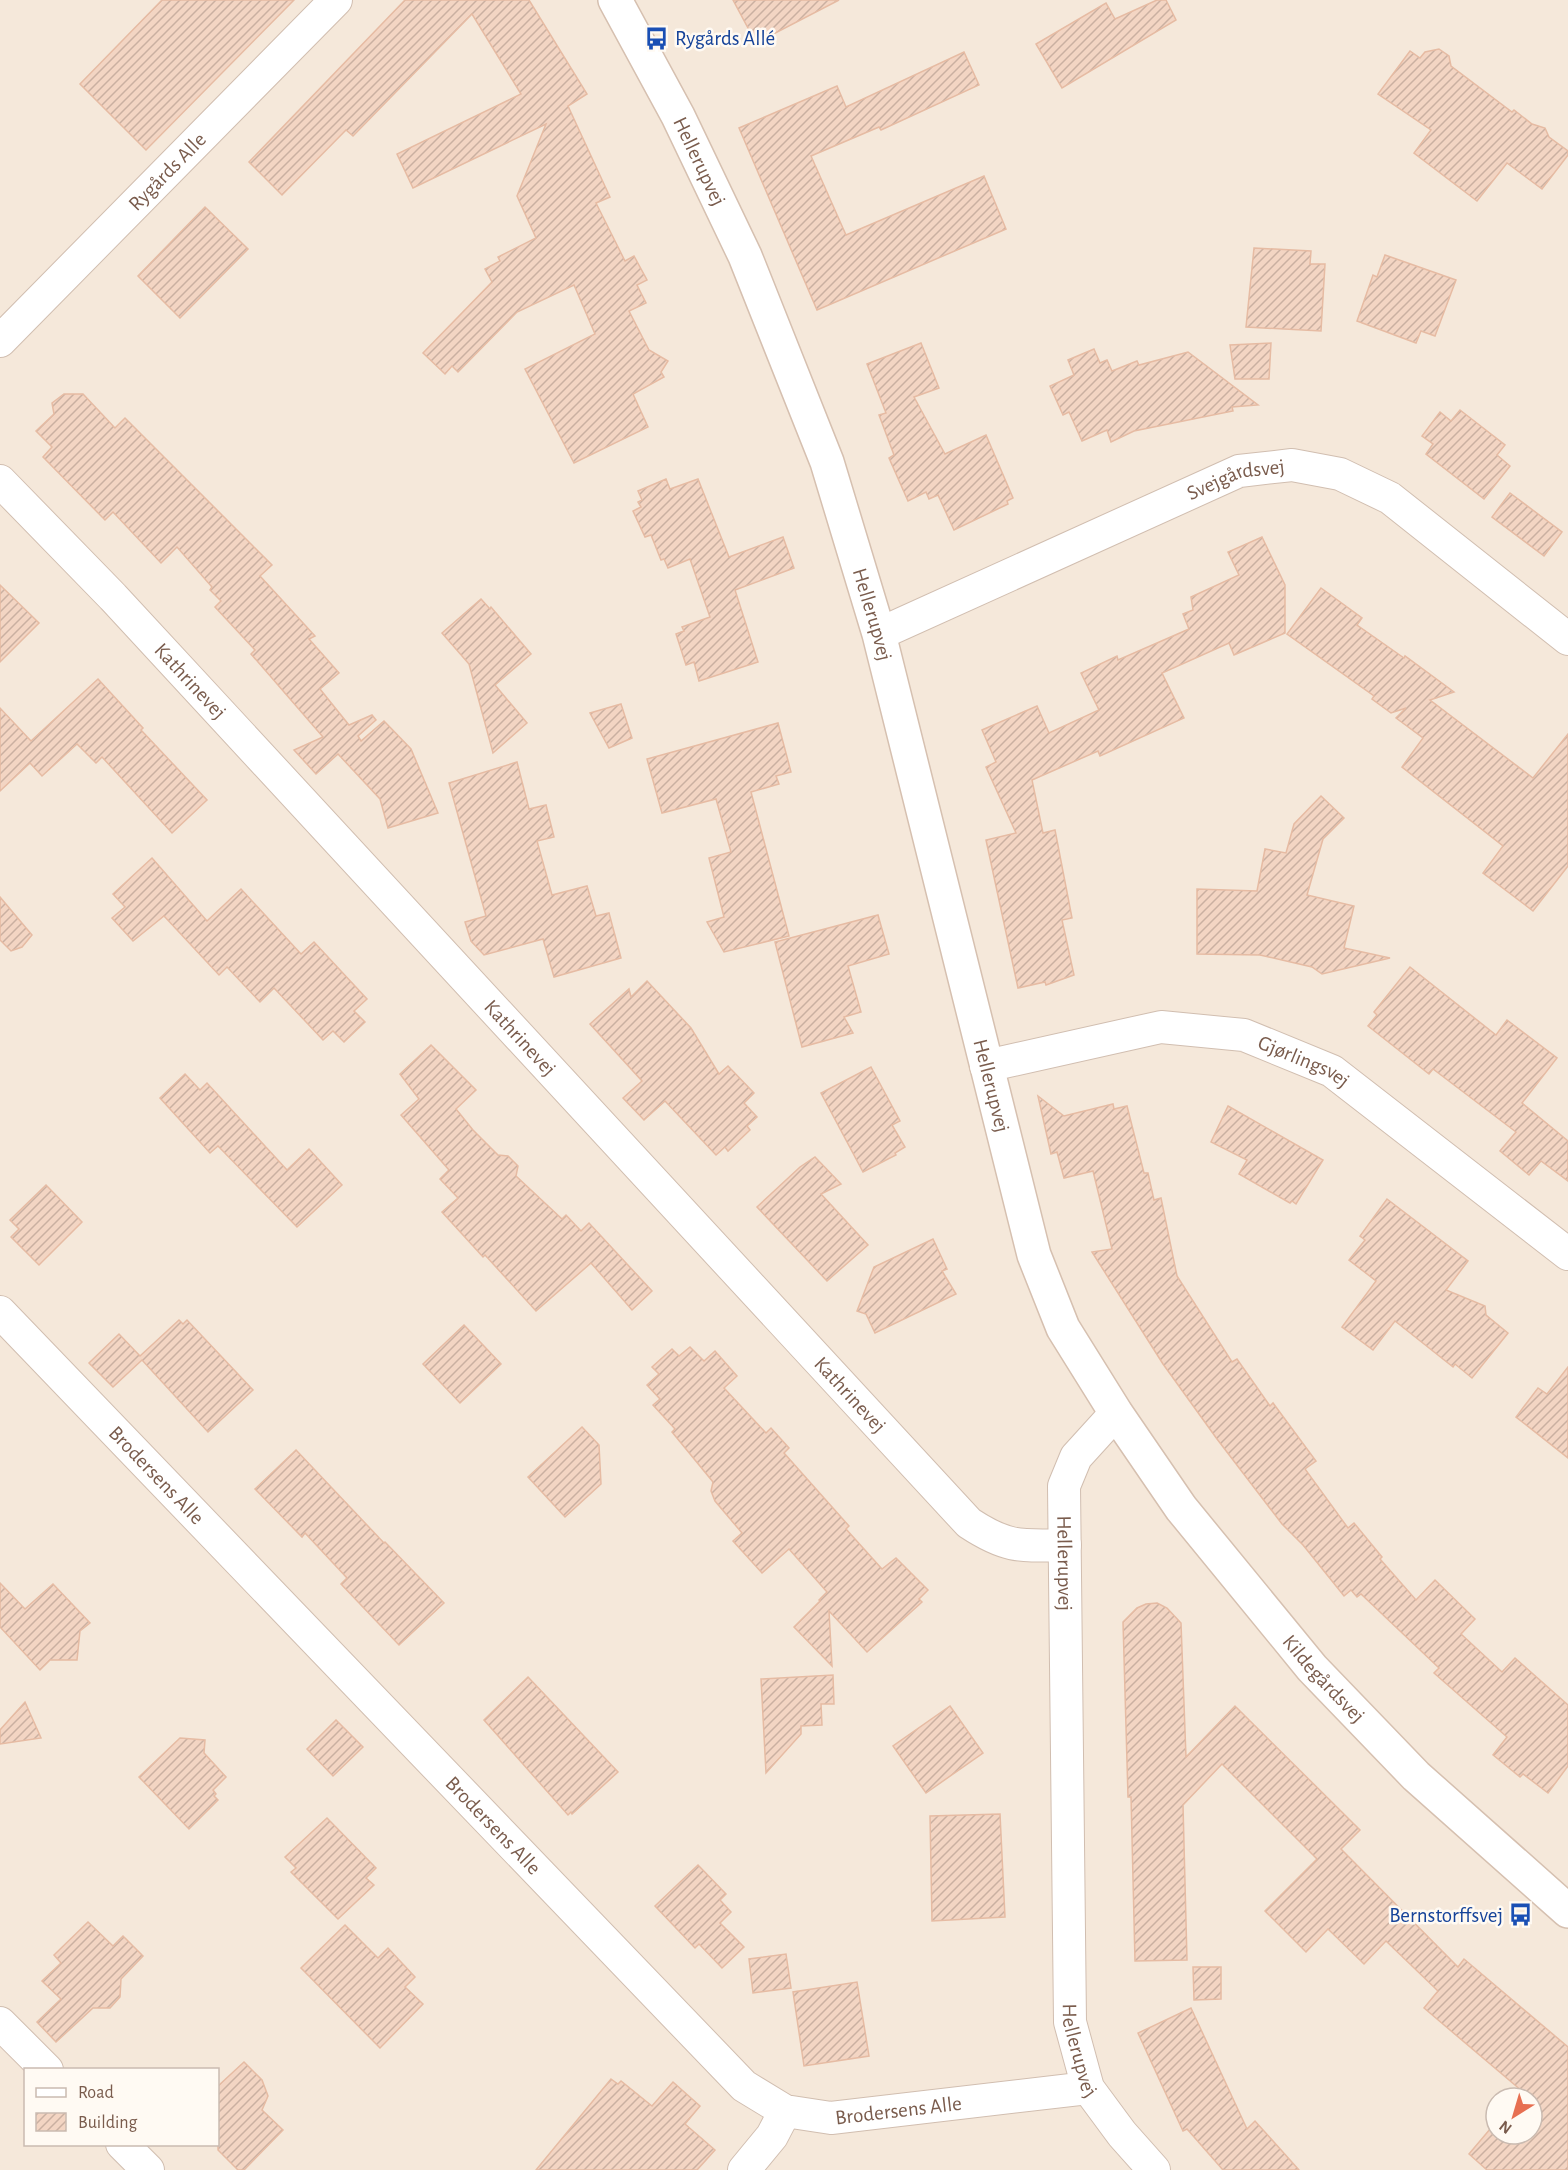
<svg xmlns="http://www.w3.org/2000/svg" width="1568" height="2170" font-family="'Alegreya Sans',sans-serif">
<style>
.residential{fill:#f5e8da;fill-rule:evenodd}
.building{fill:url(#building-hatch);stroke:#e6bba3;stroke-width:1.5}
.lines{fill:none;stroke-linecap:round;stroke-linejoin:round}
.street-casing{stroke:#d1beb0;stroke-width:34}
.secondary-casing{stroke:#d6c0b0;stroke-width:36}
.street{stroke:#fff;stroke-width:32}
.secondary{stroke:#fff;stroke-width:33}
.labels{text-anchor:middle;stroke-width:5;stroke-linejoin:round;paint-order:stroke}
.transit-label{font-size:21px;fill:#164399;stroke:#fffaf3;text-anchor:start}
.street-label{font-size:21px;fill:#7a5c4d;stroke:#fffaf3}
</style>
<defs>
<pattern id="building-hatch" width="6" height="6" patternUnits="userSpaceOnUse" patternTransform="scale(1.5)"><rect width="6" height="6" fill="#f3d5c3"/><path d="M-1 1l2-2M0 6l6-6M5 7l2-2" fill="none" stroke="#cab0a1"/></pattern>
</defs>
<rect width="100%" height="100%" fill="#fdf6ec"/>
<!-- residential -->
<path class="residential" d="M0,0H1568V2170H0ZM26,2070H218V2144H26ZM1496,2098H1532V2134H1496Z"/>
<!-- building -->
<g class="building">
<path d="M162,0H294L146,150L80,84Z"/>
<path d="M405,0H529L587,94L568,106L610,197L596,203L625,261L634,256L647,280L637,285L646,303L629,311L649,350L668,361L661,372L664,377L633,394L648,427L574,463L525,369L595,334L574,285L517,312L458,372L452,366L445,374L423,353L492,282L485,269L500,261L498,257L536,238L517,196L546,124L413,188L397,154L521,94L472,14L353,136L346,130L282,195L249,162Z"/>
<path d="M733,0H839L756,43Z"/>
<path d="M1157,0H1166L1176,20L1062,88L1036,44L1106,3L1115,19Z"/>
<path d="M1439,49L1449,56L1451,66L1512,112L1514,110L1532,124L1545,128L1549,137L1568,151V155L1542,189L1507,163L1477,201L1414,153L1431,130L1378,94L1410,51L1420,58L1425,52Z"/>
<path d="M964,52L979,85L881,130L879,127L811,156L846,235L984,176L1006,229L817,310L739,128L837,86L846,107Z"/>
<path d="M205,207L248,249L180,318L138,276Z"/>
<path d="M1254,248L1311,251L1310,264H1325L1321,331L1246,327Z"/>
<path d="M1385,255L1456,280L1435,336L1421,331L1416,343L1357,321L1373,275L1377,277Z"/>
<path d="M921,343L939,388L914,397L945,454L986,435L1013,498L1007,501L1008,504L954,530L938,495L929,499L926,492L908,501L889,458L894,455L879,415L886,413L867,364Z"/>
<path d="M1271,343L1269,379H1235L1230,345Z"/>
<path d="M1094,349L1100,363L1107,360L1112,371L1137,361L1139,365L1188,352L1258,405L1232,407L1233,411L1134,431L1111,442L1107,430L1082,441L1069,412L1063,415L1050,386L1074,375L1068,360Z"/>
<path d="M64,394H83L115,428L125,418L272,565L260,576L315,636L309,639L339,673L320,689L349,725L372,715L376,720L358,736L361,741L384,721L411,749L438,813L388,828L380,799L338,754L316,774L294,750L323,737L251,654L255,650L215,607L221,601L210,590L212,587L177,547L161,563L113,512L105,520L43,457L52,447L36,431L54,414L52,403Z"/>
<path d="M1460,410L1505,445L1497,455L1510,466L1484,499L1426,454L1433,444L1422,436L1440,412L1451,421Z"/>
<path d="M666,479L670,489L698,479L729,557L783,537L794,568L735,590L758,662L699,681L694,662L686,665L676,634L684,631L682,627L710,617L690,559L668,568L664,559L661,560L651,535L645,537L633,511L641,507L638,502L642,500L638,491Z"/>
<path d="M1510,493L1562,532L1544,556L1492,517Z"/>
<path d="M1262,537L1285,585V633L1234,655L1229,643L1162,673L1184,718L1100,756L1098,751L1032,780L1043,833L1055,830L1072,918L1062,920L1074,975L1046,985L1045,982L1018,988L986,840L1016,833L986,767L996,762L982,730L1037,706L1049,733L1099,710L1081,673L1117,656L1118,660L1189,629L1183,614L1193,610L1191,597L1239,575L1228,552Z"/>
<path d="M0,585L39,623L0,662Z"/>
<path d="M1321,588L1362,618L1357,625L1404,658L1405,656L1454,692L1430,700L1533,778L1568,734V866L1533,911L1483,873L1503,846L1402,767L1423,738L1396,718L1406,708L1391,713L1372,699L1374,696L1287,634Z"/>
<path d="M481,599L490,609L491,607L531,654L495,685L527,723L493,753L469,664L442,633Z"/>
<path d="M98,679L143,728L141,730L207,800L172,833L102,757L96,763L77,744L42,776L30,763L0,791V708L31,741Z"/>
<path d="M621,704L632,738L609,748L590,713Z"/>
<path d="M778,723L791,772L776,776L779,784L751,792L789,936L724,952L707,922L724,917L709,858L731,852L716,799L662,813L647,759Z"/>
<path d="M517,762L529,809L546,805L554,837L537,841L552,895L587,886L596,916L609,913L621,958L554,977L543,939L484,955L471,941L465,922L486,916L449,783Z"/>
<path d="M1321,796L1344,818L1323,839L1307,895L1354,906L1344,948L1390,958L1322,974L1312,967L1260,955L1197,954V889L1257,891L1265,849L1286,853L1294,824Z"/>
<path d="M152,858L207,921L241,889L301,954L314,942L367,999L354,1011L365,1022L344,1042L333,1031L323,1040L274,988L260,1002L227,967L219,975L164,916L133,941L112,918L125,907L113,894Z"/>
<path d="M0,897L32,935L22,947L11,951L0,940Z"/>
<path d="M878,915L889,954L848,966L861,1012L844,1017L853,1033L802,1047L775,942Z"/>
<path d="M1410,967L1496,1035L1507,1020L1557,1058L1522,1103L1568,1141V1181L1541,1161L1529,1175L1500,1151L1516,1132L1433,1069L1429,1074L1368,1026L1377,1015L1374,1012Z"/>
<path d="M647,981L691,1028L719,1074L728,1066L754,1093L744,1103L757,1117L747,1126L750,1130L728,1151L725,1147L716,1155L665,1101L644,1120L623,1098L642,1081L590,1024L629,989L631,997Z"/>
<path d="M431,1045L476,1090L456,1109L473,1130L498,1155L508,1156L518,1166L516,1176L562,1219L566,1215L581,1231L589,1223L652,1291L632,1310L591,1263L536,1311L485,1255L483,1257L442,1212L458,1198L440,1179L449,1170L401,1115L419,1099L400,1074Z"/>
<path d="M871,1067L900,1121L892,1125L905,1147L895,1153L896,1155L863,1172L821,1093Z"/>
<path d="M185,1074L200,1090L207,1083L287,1170L309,1149L342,1185L297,1227L218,1146L210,1153L160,1098Z"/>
<path d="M1038,1096L1064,1116L1113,1104L1114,1109L1127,1106L1144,1173H1148L1154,1200L1161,1198L1177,1276L1232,1362L1237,1359L1270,1406L1273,1403L1316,1461L1305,1469L1348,1528L1354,1523L1382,1557L1380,1559L1416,1600L1435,1580L1475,1619L1461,1634L1502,1672L1515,1658L1568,1705V1766L1548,1793L1523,1774L1520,1777L1493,1755L1507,1737L1434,1673L1439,1668L1361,1594L1357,1597L1351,1590L1344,1596L1303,1545L1282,1524L1217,1439L1163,1364L1092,1252L1112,1249L1093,1171L1064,1178L1057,1152L1051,1154Z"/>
<path d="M1228,1106L1323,1160L1296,1204L1292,1201L1290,1203L1239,1174L1247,1160L1211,1142Z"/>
<path d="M815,1157L841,1184L821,1194L868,1245L827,1281L757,1207L800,1167Z"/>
<path d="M46,1185L82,1222L39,1265L11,1237L19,1229L10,1220Z"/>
<path d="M1387,1199L1468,1261L1446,1290L1485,1306L1486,1315L1508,1333L1472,1378L1455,1364L1453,1367L1395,1321L1373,1350L1342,1327L1376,1281L1349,1260L1365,1240L1360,1236Z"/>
<path d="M933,1239L947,1269L942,1271L956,1294L875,1333L866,1314L857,1311L874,1267Z"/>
<path d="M179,1320L183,1324L187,1320L253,1390L208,1432L142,1360L113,1387L89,1363L119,1334L140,1356Z"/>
<path d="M464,1325L501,1364L460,1403L423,1364Z"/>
<path d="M690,1347L704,1361L715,1351L737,1376L724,1388L766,1433L771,1428L789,1448L784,1453L849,1526L846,1529L882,1569L896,1558L928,1590L919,1599L922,1602L867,1652L829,1611L832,1666L794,1627L820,1601L819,1600L827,1592L789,1549L762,1573L733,1541L742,1533L715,1501L711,1491L713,1482L672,1432L675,1429L653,1405L660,1399L647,1385L659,1374L652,1367L672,1349L679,1356Z"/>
<path d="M1568,1367V1458L1516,1417L1538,1388L1547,1394Z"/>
<path d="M582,1427L599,1445L601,1484L565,1517L528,1477Z"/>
<path d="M296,1450L384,1543L385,1542L444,1603L399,1645L341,1584L347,1578L305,1533L302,1537L255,1489Z"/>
<path d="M0,1583L25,1609L53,1584L90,1623L80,1631L77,1660H50L40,1670L0,1627Z"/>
<path d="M1157,1603L1167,1608L1181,1623L1186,1757L1235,1706L1360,1830L1341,1849L1458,1967L1464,1959L1568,2047V2170H1487L1469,2154L1496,2122V2134H1532V2098H1516L1522,2091L1424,2008L1438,1991L1386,1941L1364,1964L1328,1929L1306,1952L1265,1911L1317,1859L1222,1764L1183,1805L1187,1960L1135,1961L1131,1797H1128L1123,1622L1137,1608L1146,1604Z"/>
<path d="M833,1675L834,1704H821L822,1725L801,1726V1734L766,1773L761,1679Z"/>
<path d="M528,1677L618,1772L572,1814L571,1812L568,1815L484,1720Z"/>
<path d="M25,1702L41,1738L0,1744V1730Z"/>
<path d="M950,1706L983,1753L926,1793L893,1746Z"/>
<path d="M336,1720L363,1747L333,1776L307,1749Z"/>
<path d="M180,1738L205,1740L204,1753L226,1777L213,1790L216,1794L214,1796L218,1800L189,1829L139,1777Z"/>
<path d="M1000,1814L1005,1917L932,1921L930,1816Z"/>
<path d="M327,1818L376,1868L366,1878L374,1885L338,1919L291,1872L296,1868L285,1857Z"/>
<path d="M698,1865L726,1894L720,1900L731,1912L720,1923L744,1947L722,1968L699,1944L695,1948L655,1906Z"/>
<path d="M88,1922L113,1946L123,1936L143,1956L121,1979L120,1997L110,2008H93L56,2042L37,2022L61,1999L42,1981L61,1963L54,1955Z"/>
<path d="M345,1925L378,1958L388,1948L415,1977L405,1987L423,2004L380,2048L301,1968Z"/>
<path d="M786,1954L791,1988L753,1993L749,1959Z"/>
<path d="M1193,1967H1221V1999L1194,2000Z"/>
<path d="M857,1982L869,2056L804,2066L793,1992Z"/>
<path d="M1191,2008L1247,2129L1255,2121L1299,2170H1223L1187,2129L1183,2131L1138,2033Z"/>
<path d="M244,2062L262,2080L268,2096L262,2110L283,2130L244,2170H238L218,2150V2086Z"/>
<path d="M611,2079L618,2084L621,2081L652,2106L673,2082L700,2106L685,2124L715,2150L697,2170H536Z"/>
</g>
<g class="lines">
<defs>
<g id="street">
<path id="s1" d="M0,341L336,0"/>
<path id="s2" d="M0,481L113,597L969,1523C1007,1548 1020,1546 1065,1545"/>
<path id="s3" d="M879,634L1239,471L1292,465L1340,474L1390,498L1568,639"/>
<path id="s4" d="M986,1066L1161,1027L1244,1035L1332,1071L1568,1254"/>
<path id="s5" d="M0,1312L744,2086L785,2111L831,2118L1088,2088"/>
<path id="s6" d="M1116,1413L1076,1457L1064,1486L1070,2022L1088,2088L1122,2134L1154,2170"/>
<path d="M0,2023L47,2070"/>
<path d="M122,2144L148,2170"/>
<path d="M744,2170L772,2136L785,2111"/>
</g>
<g id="secondary">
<path id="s7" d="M615,0L678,116L745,256L827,462L879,634L1034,1255L1063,1328L1116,1413L1181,1508L1312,1668L1416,1776L1568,1911"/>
</g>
</defs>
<!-- street casing -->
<use href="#street" class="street-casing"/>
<!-- secondary casing -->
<use href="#secondary" class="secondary-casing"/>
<!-- street -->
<use href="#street" class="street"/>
<!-- secondary -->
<use href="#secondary" class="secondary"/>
</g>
<!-- icons -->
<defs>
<symbol id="bus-bare" viewBox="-9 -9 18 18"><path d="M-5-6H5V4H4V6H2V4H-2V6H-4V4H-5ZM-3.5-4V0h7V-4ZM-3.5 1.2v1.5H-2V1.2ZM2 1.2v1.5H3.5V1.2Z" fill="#1a4fb4" stroke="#fffaf3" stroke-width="2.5" paint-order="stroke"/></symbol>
</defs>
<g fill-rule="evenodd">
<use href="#bus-bare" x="640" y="22" width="33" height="33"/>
<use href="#bus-bare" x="1504" y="1898" width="33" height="33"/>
</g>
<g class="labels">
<!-- transit labels -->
<g class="transit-label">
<text x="675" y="45">Rygårds Allé</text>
<text x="1503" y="1922" text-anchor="end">Bernstorffsvej</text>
</g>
<!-- street labels -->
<g class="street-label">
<text dy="7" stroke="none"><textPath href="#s7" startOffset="182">Hellerupvej</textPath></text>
<text dy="7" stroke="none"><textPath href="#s1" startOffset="238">Rygårds Alle</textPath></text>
<text dy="7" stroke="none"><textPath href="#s3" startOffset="390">Svejgårdsvej</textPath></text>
<text dy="7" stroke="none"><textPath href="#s7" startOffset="668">Hellerupvej</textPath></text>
<text dy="7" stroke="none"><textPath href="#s2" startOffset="276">Kathrinevej</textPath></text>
<text dy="7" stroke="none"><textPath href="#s2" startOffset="762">Kathrinevej</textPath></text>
<text dy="7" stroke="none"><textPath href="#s4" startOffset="328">Gjørlingsvej</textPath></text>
<text dy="7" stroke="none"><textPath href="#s7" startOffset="1154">Hellerupvej</textPath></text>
<text dy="7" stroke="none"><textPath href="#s2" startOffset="1248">Kathrinevej</textPath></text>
<text dy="7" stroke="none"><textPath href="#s5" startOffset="226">Brodersens Alle</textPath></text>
<text dy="7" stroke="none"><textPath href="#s6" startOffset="168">Hellerupvej</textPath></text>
<text dy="7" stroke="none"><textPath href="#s7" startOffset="1845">Kildegårdsvej</textPath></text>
<text dy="7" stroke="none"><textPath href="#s5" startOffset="712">Brodersens Alle</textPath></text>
<text dy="7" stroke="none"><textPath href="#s6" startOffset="656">Hellerupvej</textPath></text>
<text dy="7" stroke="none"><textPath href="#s5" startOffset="1236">Brodersens Alle</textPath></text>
</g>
</g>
<!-- legend -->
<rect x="24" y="2068" width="195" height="78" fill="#fffaf3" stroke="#cabbb1" stroke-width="1.5"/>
<rect x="36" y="2088" width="30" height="9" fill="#ffffff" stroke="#cabbb1" stroke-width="1.5"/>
<text x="78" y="2098" font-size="18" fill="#7a5c4d">Road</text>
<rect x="36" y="2113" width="30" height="18" fill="url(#building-hatch)" stroke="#cabbb1" stroke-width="1.5"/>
<text x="78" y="2128" font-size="18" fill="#7a5c4d">Building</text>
<!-- north arrow -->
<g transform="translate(1514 2116) rotate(217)"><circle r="28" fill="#fffaf3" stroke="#cabbb1" stroke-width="1.5"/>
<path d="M0-4.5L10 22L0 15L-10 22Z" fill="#e76f51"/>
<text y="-9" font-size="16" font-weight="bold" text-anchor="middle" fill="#7a5c4d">N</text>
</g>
</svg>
